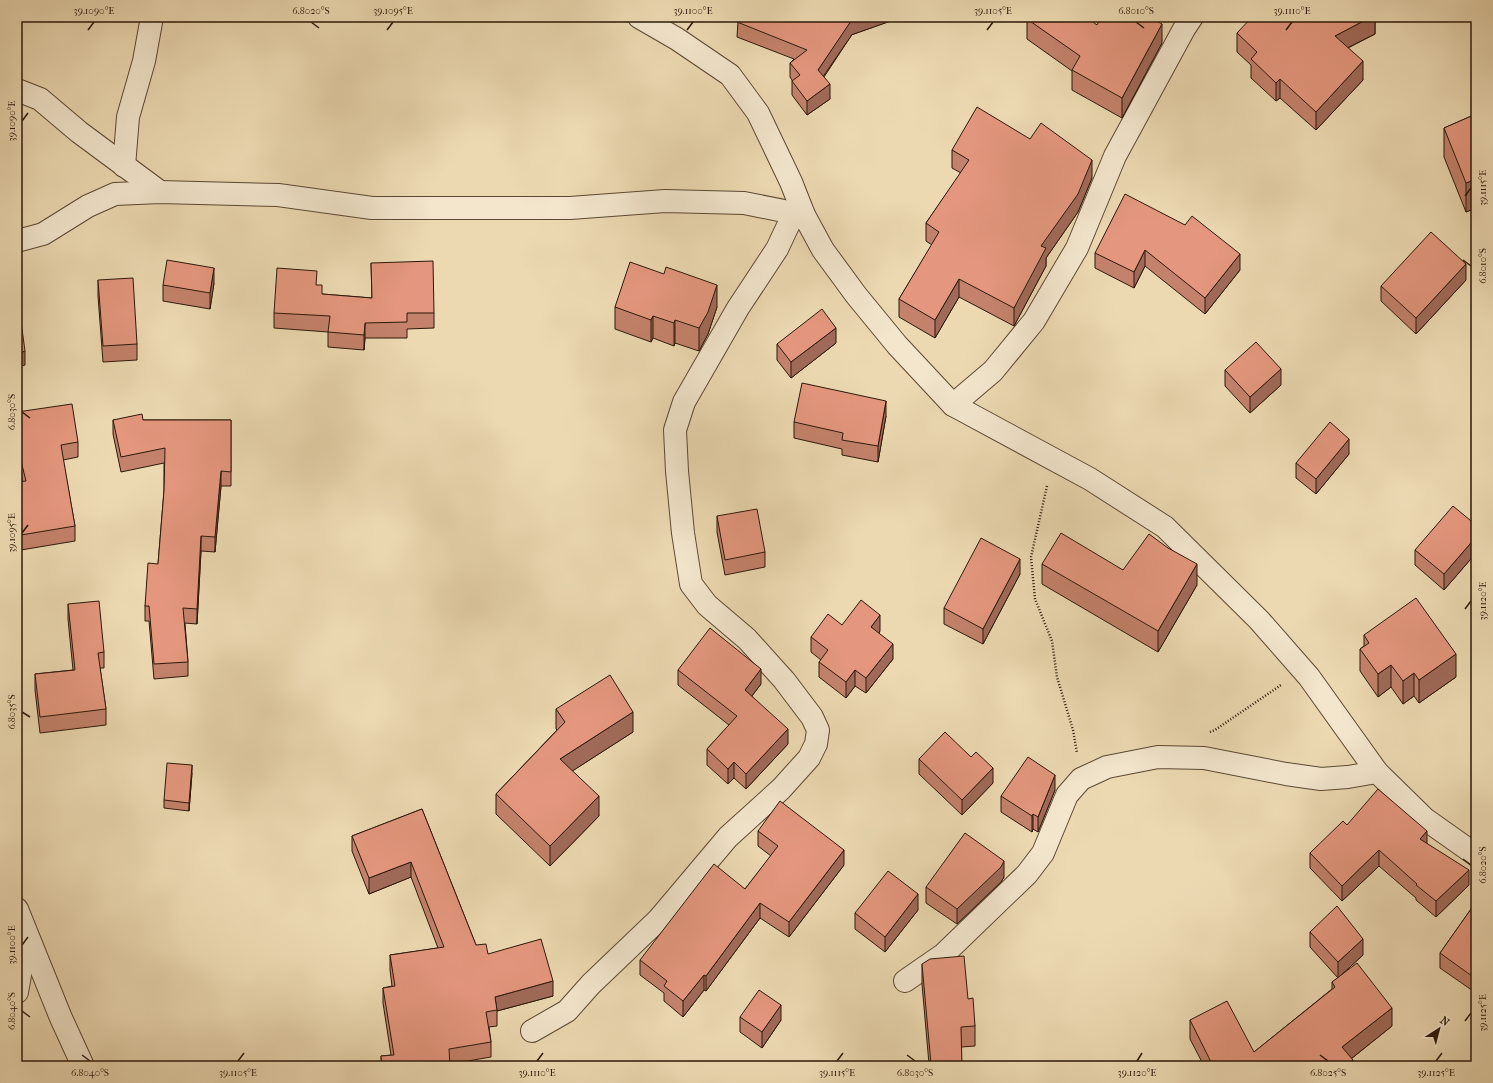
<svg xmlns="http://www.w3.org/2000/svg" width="1493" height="1083" font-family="'IM FELL French Canon',serif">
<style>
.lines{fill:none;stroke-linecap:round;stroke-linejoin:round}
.street-casing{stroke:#5c4834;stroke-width:24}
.path{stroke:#2c180a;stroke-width:2.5;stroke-dasharray:1 2;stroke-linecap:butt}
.street{stroke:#f3e6cd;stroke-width:22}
.wall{fill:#c4826c;stroke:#2c180a}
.shaded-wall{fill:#a06a58;stroke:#2c180a}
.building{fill:#e4977e;stroke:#2c180a}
.ticks{fill:none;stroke:#2c180a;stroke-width:1.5}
.neatline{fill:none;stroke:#2c180a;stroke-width:1.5}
.ticks-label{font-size:10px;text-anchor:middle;fill:#2c180a}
</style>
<rect width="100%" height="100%" fill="#ecd9b2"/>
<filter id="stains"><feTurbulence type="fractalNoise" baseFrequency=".005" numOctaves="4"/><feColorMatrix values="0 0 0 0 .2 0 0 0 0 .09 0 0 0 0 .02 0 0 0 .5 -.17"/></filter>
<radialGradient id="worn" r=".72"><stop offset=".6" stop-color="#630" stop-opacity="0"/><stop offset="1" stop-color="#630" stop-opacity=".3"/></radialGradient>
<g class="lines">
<defs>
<g id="street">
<path d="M639,17L677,39L730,75L758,113L791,182L804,215L823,250L856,295L897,345L953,405L1090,479L1165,527L1259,620L1309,677L1377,772L1425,819L1476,855"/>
<path d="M17,90L40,99L79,132L160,192"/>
<path d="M124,166L128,117L144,61L152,17"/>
<path d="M17,241L43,234L88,206L115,194L160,192L278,195L372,208H570L665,201L744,203L804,215"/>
<path d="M953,405L993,371L1034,321L1077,248L1115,156L1184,29L1192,17"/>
<path d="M17,909L61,1018L83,1066"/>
<path d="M905,981L944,954L1027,874L1043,853L1067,795L1081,779L1107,767L1158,757L1204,758L1286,774L1321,779L1348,777L1377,772"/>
<path d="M17,992L27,935"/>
<path d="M532,1031L567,1011L591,984L658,920L728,837L781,789L809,758L816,744L818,730L812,717L784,680L747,639L707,605L691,584L683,533L677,471L675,430L684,402L738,308L777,249L794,213"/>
</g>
</defs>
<!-- street casing -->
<use href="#street" class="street-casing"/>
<!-- path -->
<g class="path">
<path d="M1047,486L1031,557L1035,599L1052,641L1057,677L1073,730L1077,753"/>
<path d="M1210,732L1215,730L1281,685"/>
</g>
<!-- street -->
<use href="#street" class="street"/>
</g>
<!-- wall -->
<g class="wall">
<path d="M735,17H902L851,35V36L824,77L830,99L807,115L792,95V80L790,77V63L794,59L737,37L738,21H735Z"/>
<path d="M1375,17V34L1348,48L1363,80L1316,130L1280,98L1276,101L1251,78V65L1237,52V33L1255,19Z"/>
<path d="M1027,19L1097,25L1162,43L1122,118L1072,90V71L1027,39Z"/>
<path d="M1476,114V208L1466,212L1444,157V128Z"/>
<path d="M952,150L1092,178L1078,212L1046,258V266L1014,326L959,297L935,338L899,317V299L932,245L926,241V223L961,173L952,168Z"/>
<path d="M1185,225L1240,270L1205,314L1145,266L1134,288L1095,268V253Z"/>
<path d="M371,263L434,313V328L407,329V338H365L364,350L328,347V332L274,328V313L317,285L322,294L372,298Z"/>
<path d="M98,280L137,344V360L103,362L98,296Z"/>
<path d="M1466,280L1416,334L1381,301V286Z"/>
<path d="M214,283L210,309L163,301V285Z"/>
<path d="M615,307H717L708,334L699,351L675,343L674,346L653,338L651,342L615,329Z"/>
<path d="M836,343L791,378L777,360V344Z"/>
<path d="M1225,370L1281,385L1250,413L1225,386Z"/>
<path d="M17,412L78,442V457L63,460L75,526V541L21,550L17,527V482L22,481L17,461Z"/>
<path d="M886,416L878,462L842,455V449L794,438V422Z"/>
<path d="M113,420H231V486H221L215,552L201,551L197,624L185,623L188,662V676L154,679L149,621H145V606L158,564L164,491V463L121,472L113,434Z"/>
<path d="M1349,454L1316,494L1296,478V463Z"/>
<path d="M717,516L765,552V567L725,575L717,532Z"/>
<path d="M1476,525V553L1444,590L1415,565V550Z"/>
<path d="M1042,564L1123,570L1197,585L1158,652L1042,584Z"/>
<path d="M1020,574L983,644L944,624V608Z"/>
<path d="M68,604L104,652V668H100L106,709V725L40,733L35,690V674L73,670L68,619Z"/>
<path d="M842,625L880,631L879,633L893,659L866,693L855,686L846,698L819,677V662L821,660L811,652V637Z"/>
<path d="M1364,635L1456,677L1419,703L1414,696L1403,704L1391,687L1378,697L1360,671V649L1364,646Z"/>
<path d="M678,670L761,684L752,696L788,744L746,789L734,778L728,784L707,765V749L729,725L678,685Z"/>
<path d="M556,709L633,732L572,771L599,816L550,866L496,814V794L557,730L556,729Z"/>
<path d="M971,757L993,783L962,815L919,774V759Z"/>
<path d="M192,773L189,811L164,808V800Z"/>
<path d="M1055,790L1038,832L1033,829L1032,832L1001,812V796Z"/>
<path d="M422,809L476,945L488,954L553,996L497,1011V1026L489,1027L491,1042V1057L450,1064V1066H381V1056L391,1055L383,1003V988L392,986L390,970V955L438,948L411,877L369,894L352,851V836Z"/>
<path d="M1347,825L1427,843L1469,885L1436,917L1416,900V898L1379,866L1342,901L1310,868V853Z"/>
<path d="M758,831L844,865L789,937L760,918L706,991L704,990L683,1017L664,1001V993L640,975V960L745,889L771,856L758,846Z"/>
<path d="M1004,877L1001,882L957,924L926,903V887Z"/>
<path d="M1476,902V993L1440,968V953Z"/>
<path d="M918,910L885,952L855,929V913Z"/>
<path d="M1310,932L1363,955L1342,974L1392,1026L1351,1059L1353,1066H1204L1190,1039V1020L1254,1052L1332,989V982L1338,978L1310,947Z"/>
<path d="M922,964L968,999L975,1026V1046L961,1047L962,1066L929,1064L922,984Z"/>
<path d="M1476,1002V1025L1472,1021V1007Z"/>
<path d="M740,1017L781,1020L762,1048L740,1032Z"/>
</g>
<!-- shaded-wall -->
<g class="shaded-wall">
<path d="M861,17H902L851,35V36L818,84V70L850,21Z"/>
<path d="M1371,17H1375V34L1335,54V36Z"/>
<path d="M1162,24V43L1122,118V98Z"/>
<path d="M1363,61V80L1316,130V112Z"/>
<path d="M1280,79V98L1276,101V83Z"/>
<path d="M830,84V99L807,115V101Z"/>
<path d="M1092,160V178L1078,212L1046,258V266L1014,326V308L1041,246Z"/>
<path d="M1476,179V208L1466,212V183Z"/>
<path d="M1145,250V266L1134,288V272Z"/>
<path d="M1240,254V270L1205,314V298Z"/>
<path d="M1466,264V280L1416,334V318Z"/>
<path d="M214,268V283L210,309V293Z"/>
<path d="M959,279V297L935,338V320Z"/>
<path d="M717,285V307L708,334L699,351V328Z"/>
<path d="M653,316V338L651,342V320Z"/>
<path d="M675,320V343L674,346V323Z"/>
<path d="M365,323V338L364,350V335Z"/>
<path d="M836,328V343L791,378V362Z"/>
<path d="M25,351V365L17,368V354Z"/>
<path d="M1281,369V385L1250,413V397Z"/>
<path d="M886,401V416L878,462V446Z"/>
<path d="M1349,439V454L1316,494V479Z"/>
<path d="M221,471V486L215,552V537Z"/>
<path d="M201,536V551L197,624V609Z"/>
<path d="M1476,537V553L1444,590V574Z"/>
<path d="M1020,559V574L983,644V629Z"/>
<path d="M1197,564V585L1158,652V631Z"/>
<path d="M880,615V631L871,642V627Z"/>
<path d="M893,644V659L866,693V678Z"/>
<path d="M1456,654V677L1419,703V680Z"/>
<path d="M1391,665V687L1378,697V674Z"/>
<path d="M761,669V684L745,705V690Z"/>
<path d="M855,670V686L846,698V682Z"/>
<path d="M1414,673V696L1403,704V681Z"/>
<path d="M633,712V732L560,779V759Z"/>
<path d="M788,729V744L746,789V774Z"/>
<path d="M734,762V778L728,784V769Z"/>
<path d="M192,765V773L189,811V803Z"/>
<path d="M993,768V783L962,815V800Z"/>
<path d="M1055,775V790L1038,832V817Z"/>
<path d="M599,796V816L550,866V846Z"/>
<path d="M1033,814V829L1032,832V816Z"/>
<path d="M1427,831V847L1420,839Z"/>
<path d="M844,850V865L789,937V922Z"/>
<path d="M1379,850V866L1342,901V886Z"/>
<path d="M1004,861V877L1001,882L957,924V909Z"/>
<path d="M411,862V877L369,894V878Z"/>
<path d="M1469,870V885L1436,917V901Z"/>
<path d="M918,894V910L885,952V937Z"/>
<path d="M760,903V918L706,991V976Z"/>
<path d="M1363,939V955L1338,978V962Z"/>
<path d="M704,975V990L683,1017V1001Z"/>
<path d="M553,981V996L497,1011L495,997Z"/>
<path d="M781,1005V1020L762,1048V1032Z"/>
<path d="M1392,1008V1026L1342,1066V1047Z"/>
<path d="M1353,1060V1066H1346Z"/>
</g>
<!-- building -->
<g class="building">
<path d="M739,17H861L850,21H851L818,70L830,84L807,101L792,81L800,75L790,63L807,50L737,22Z"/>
<path d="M1028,17H1086L1097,25L1101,17H1150L1162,24L1122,98L1072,70L1080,56L1027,19Z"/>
<path d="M1252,17H1253L1255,19L1256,17H1371L1335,36L1363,61L1316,112L1280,79L1276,83L1251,59L1257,52L1237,33Z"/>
<path d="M977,107L1030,139L1041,123L1092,160L1078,194L1041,246L1046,248L1014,308L959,279L935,320L899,299L939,232L926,223L969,160L952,150Z"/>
<path d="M1476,114V179L1466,183L1444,128Z"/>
<path d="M1125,194L1185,225L1192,216L1240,254L1205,298L1145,250L1134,272L1095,253Z"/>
<path d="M1431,232L1466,264L1416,318L1381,286Z"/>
<path d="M167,260L214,268L210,293L163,285Z"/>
<path d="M433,261L434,313H407V322L365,323L364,335L328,332L330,316L274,313L277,268L317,271L316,285H322V294L372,298L371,263Z"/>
<path d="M630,262L664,274L666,267L717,285L708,312L699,328L675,320L674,323L653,316L651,320L615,307Z"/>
<path d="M133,278L137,344L103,346L98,280Z"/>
<path d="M17,292L25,351L17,354Z"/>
<path d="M822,309L836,328L791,362L777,344Z"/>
<path d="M1256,342L1281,369L1250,397L1225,370Z"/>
<path d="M802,383L886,401L878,446L842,440L843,433L794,422Z"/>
<path d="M72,404L78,442L61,445L75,526L21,535L17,511V482L26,481L17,445V412Z"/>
<path d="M142,414L143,420H231V472L221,471L215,537L201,536L197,609L183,608L188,662L154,664L149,606H145L148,563L158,564L164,491L165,448L121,457L113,420Z"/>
<path d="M1330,422L1349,439L1316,479L1296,463Z"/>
<path d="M1453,506L1476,525V537L1444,574L1415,550Z"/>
<path d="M757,509L765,552L725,560L717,516Z"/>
<path d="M1061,533L1123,570L1149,534L1168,548L1197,564L1158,631L1042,564Z"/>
<path d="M981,538L1020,559L983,629L944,608Z"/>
<path d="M1416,598L1456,654L1419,680L1414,673L1403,681L1391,665L1378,674L1360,649L1369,643L1364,635Z"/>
<path d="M861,600L880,615L871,627L893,644L866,678L855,670L846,682L819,662L828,650L811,637L828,614L842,625Z"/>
<path d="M99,601L104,652L98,653L106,709L40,717L35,674L75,670L68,604Z"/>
<path d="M710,628L761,669L745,690L788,729L746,774L734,762L728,769L707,749L737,716L678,670Z"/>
<path d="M610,675L633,712L560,759L599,796L550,846L496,794L565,722L556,709Z"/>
<path d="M945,732L971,757L976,752L993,768L962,800L919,759Z"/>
<path d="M1028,757L1055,775L1038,817L1033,814L1032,816L1001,796Z"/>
<path d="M167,763L192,765L189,803L164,800Z"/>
<path d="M1378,789L1427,831L1420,839L1469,870L1436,901L1416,885L1417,884L1379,850L1342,886L1310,853L1343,821L1347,825Z"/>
<path d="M780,801L844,850L789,922L760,903L706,976L704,975L683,1001L664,986L667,981L640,960L714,864L745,889L778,846L758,831Z"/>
<path d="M422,809L476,945L486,944L488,954L541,939L553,981L495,997L497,1010L486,1012L491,1042L449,1049L450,1066H382L381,1056L394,1055L383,988L395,986L390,955L444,947L411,862L369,878L352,836Z"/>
<path d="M965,833L1004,861L1001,867L957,909L926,887Z"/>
<path d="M888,871L918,894L885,937L855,913Z"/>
<path d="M1476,902V979L1440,953Z"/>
<path d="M1337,906L1363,939L1338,962L1310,932Z"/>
<path d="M964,956L968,999L973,998L975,1026L961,1027L962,1066H913V1064H931L922,964L930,959Z"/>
<path d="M1357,963L1392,1008L1342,1047L1353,1060L1346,1066H1213L1190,1020L1227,1001L1254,1052L1335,987L1332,982Z"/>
<path d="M759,990L781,1005L762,1032L740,1017Z"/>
<path d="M1476,1002V1011L1472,1007Z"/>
</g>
<!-- ticks -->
<path class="ticks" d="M311,22L319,28M1136,22L1144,28M88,30L94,22M387,30L393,22M687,30L693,22M987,30L993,22M1286,30L1292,22M22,121L28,113M1465,196L1471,188M1463,260L1471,266M22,412L30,418M22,533L28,525M1465,609L1471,601M22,712L30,717M1463,859L1471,865M22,945L28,937M22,1011L30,1017M1465,1021L1471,1013M82,1055L90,1061M907,1055L915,1061M1320,1055L1328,1061M238,1061L244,1053M537,1061L543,1053M837,1061L843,1053M1137,1061L1142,1053M1436,1061L1442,1053"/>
<!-- margin -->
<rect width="1493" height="1083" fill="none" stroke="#ecd9b2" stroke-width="44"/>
<!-- north arrow -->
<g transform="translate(1439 1029) rotate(36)" stroke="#f3e6cd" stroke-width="3" paint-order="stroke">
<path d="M0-3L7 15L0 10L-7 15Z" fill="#2c180a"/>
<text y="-6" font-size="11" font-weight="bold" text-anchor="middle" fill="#2c180a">N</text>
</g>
<rect x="22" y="22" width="1449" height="1039" class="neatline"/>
<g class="ticks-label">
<text x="94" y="14">39.1090°E</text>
<text x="311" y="14">6.8020°S</text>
<text x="393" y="14">39.1095°E</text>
<text x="693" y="14">39.1100°E</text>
<text x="993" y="14">39.1105°E</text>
<text x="1136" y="14">6.8010°S</text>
<text x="1292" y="14">39.1110°E</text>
<text transform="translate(11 121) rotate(-90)" y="4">39.1090°E</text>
<text transform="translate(1482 188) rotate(-90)" y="4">39.1115°E</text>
<text transform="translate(1482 266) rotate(-90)" y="4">6.8010°S</text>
<text transform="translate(11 412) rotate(-90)" y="4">6.8030°S</text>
<text transform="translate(11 533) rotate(-90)" y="4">39.1095°E</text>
<text transform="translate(1482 601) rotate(-90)" y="4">39.1120°E</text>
<text transform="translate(11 712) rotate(-90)" y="4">6.8035°S</text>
<text transform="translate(1482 865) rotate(-90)" y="4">6.8020°S</text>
<text transform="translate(11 945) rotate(-90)" y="4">39.1100°E</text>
<text transform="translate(11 1011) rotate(-90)" y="4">6.8040°S</text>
<text transform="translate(1482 1013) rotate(-90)" y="4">39.1125°E</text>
<text x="90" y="1076">6.8040°S</text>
<text x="238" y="1076">39.1105°E</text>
<text x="537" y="1076">39.1110°E</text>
<text x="837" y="1076">39.1115°E</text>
<text x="915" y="1076">6.8030°S</text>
<text x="1137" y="1076">39.1120°E</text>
<text x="1328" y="1076">6.8025°S</text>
<text x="1436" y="1076">39.1125°E</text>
</g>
<rect width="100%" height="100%" filter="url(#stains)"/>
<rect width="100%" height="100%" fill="url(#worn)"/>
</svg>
